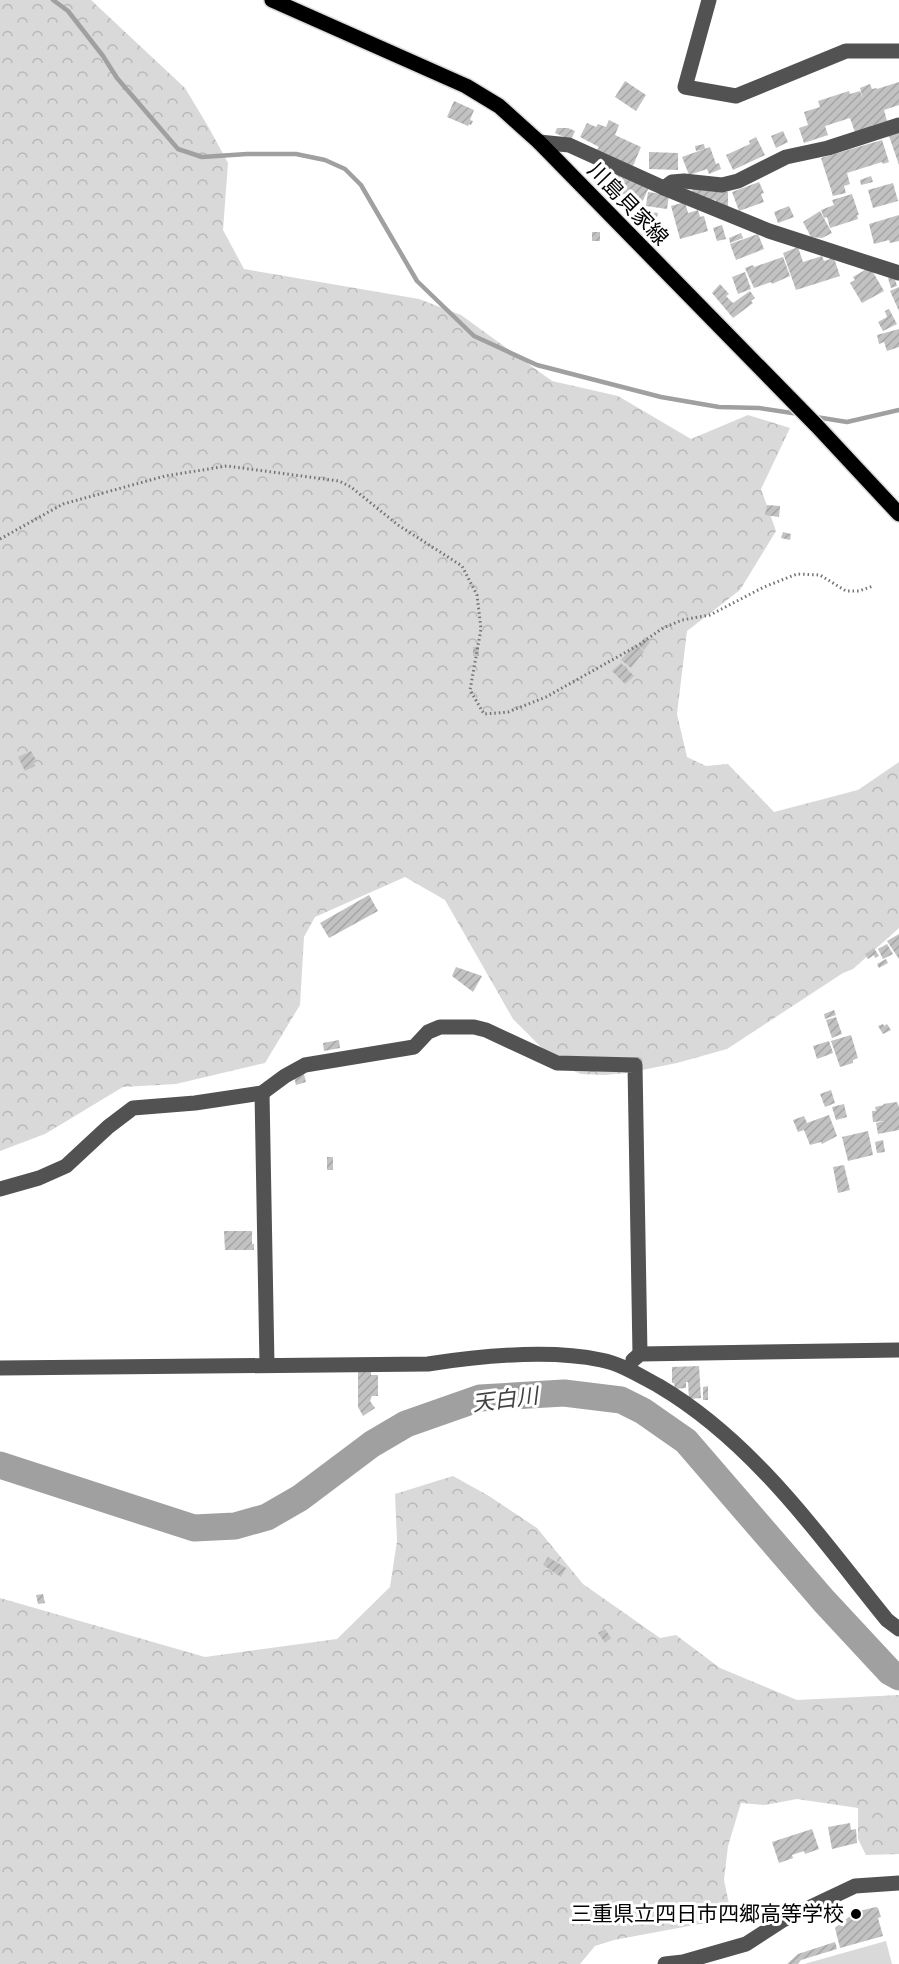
<svg xmlns="http://www.w3.org/2000/svg" width="899" height="1964" font-family="'PT Sans Narrow','Noto Sans JP',sans-serif">
<style>
.forest{fill:url(#forest-crowns)}
.pitch{fill:#d9d9d9}
.lines{fill:none;stroke-linecap:round;stroke-linejoin:round}
.stream{stroke:#a0a0a0;stroke-width:4.5}
.river{stroke:#a0a0a0;stroke-width:27}
.building{fill:url(#building-hatch)}
.major-casing{stroke:#dbdbdb;stroke-width:18}
.path{stroke:#747474;stroke-width:3;stroke-dasharray:1.5 3;stroke-linecap:butt}
.minor{stroke:#525252;stroke-width:15}
.major{stroke:#000;stroke-width:15}
.poi-dot{fill:#000;stroke:#fff;stroke-width:2}
.labels{text-anchor:middle;stroke-width:6;stroke-linejoin:round;paint-order:stroke}
.street-label{font-size:21px;fill:#000;stroke:#fff}
.poi-label{font-size:21px;fill:#000;stroke:#fff;text-anchor:end}
.water-label{font-size:22px;font-style:italic;fill:#414141;stroke:#fff}
</style>
<defs>
<pattern id="forest-crowns" width="20" height="18" patternUnits="userSpaceOnUse" patternTransform="scale(1.5)"><rect width="20" height="18" fill="#d9d9d9"/><path d="M2 6a3 3 0 1 1 6 0M12 15a3 3 0 1 1 6 0" fill="none" stroke="#b8b8b8"/></pattern>
<pattern id="building-hatch" width="6" height="6" patternUnits="userSpaceOnUse" patternTransform="scale(1.5)"><rect width="6" height="6" fill="#c2c2c2"/><path d="M-1 1l2-2M0 6l6-6M5 7l2-2" fill="none" stroke="#a5a5a5"/></pattern>
</defs>
<rect width="100%" height="100%" fill="#fff"/>
<!-- forest -->
<g class="forest">
<path d="M0,0H91L185,88L209,128L228,163L223,230L244,269L419,299L461,315L552,381L618,396L691,439L748,415L790,428L761,489L776,531L740,590L687,631L677,714L687,757L706,766L728,764L774,812L858,790L899,762V928L853,969L843,973L727,1049L677,1063L627,1073L604,1075L581,1074L559,1065L513,1019L445,900L405,877L315,917L304,937L300,1005L265,1063L176,1084L123,1087L45,1134L0,1151Z"/>
<path d="M453,1476L489,1496L537,1528L583,1584L660,1638L676,1635L720,1668L797,1700L899,1695V1854L866,1855L858,1839V1808L797,1799L765,1805L741,1803L728,1846L724,1880L732,1918L614,1940L595,1946L580,1964H0V1598L205,1657L337,1639L390,1587L397,1541L395,1494Z"/>
</g>
<!-- pitch -->
<path class="pitch" d="M886,1941L892,1964H804Z"/>
<g class="lines">
<!-- stream -->
<g class="stream">
<path d="M53,0L68,11L103,56L117,78L178,149L202,157L247,154H296L325,160L345,169L361,185L417,281L474,336L537,365L661,397L719,407L759,408L799,414"/>
<path d="M816,417L847,422L899,410"/>
</g>
<!-- river -->
<path class="river" d="M0,1465L194,1528L235,1526L267,1517L300,1498L372,1444L406,1424L480,1398L564,1393L621,1400L643,1411L686,1441L824,1601L890,1672L899,1677"/>
</g>
<!-- building -->
<g class="building">
<path d="M625,81L646,95L636,111L615,97Z"/>
<path d="M899,82V105L884,110L887,121L871,126L873,131L856,135L850,118L825,126L828,135L804,143L799,128L808,125L804,112L820,107L818,101L849,91L850,94L860,91L863,99L860,88L870,84L872,89L877,88V89Z"/>
<path d="M454,101L474,110L470,120L473,121L471,125L469,124L468,126L447,117Z"/>
<path d="M609,120L619,125L615,135L641,147L633,166L597,150L599,147L580,137L587,123L596,127L598,124L606,127Z"/>
<path d="M557,128H568L575,131L571,140L555,133Z"/>
<path d="M783,131L788,142L776,148L771,136Z"/>
<path d="M899,132V165L889,136Z"/>
<path d="M756,137L765,155L733,170L726,155L750,144L749,141Z"/>
<path d="M882,140L889,162L883,164L882,162L847,173L850,184L844,186L846,193L833,196L821,158Z"/>
<path d="M704,144L705,149L696,151L695,146Z"/>
<path d="M710,147L716,164L719,163L721,169L709,174L707,169L689,175L682,157Z"/>
<path d="M649,152L678,153V170L649,169Z"/>
<path d="M617,173L649,187L641,205L609,192Z"/>
<path d="M871,176L873,182L861,185L860,180Z"/>
<path d="M759,182L764,193L761,194L764,202L739,211L732,192Z"/>
<path d="M893,183L898,201L873,208L868,190Z"/>
<path d="M693,186L728,192V210L716,205V200L703,198V196L692,194Z"/>
<path d="M648,192L669,195L667,209L646,206Z"/>
<path d="M852,194L859,215H857L858,219L830,228L827,217L824,218L821,210L834,205L832,200Z"/>
<path d="M685,202L688,213L698,210L700,217L704,216L708,231L680,239L671,206Z"/>
<path d="M789,206L794,217L778,223L774,212Z"/>
<path d="M644,211L650,212L646,224L641,223Z"/>
<path d="M820,211L832,233L822,238L811,237L803,222Z"/>
<path d="M652,212L658,213L656,221L650,220Z"/>
<path d="M899,215V241L890,243L889,240L874,244L869,224Z"/>
<path d="M658,224L667,231L660,239L652,232Z"/>
<path d="M722,225L726,239L717,241L713,228Z"/>
<rect x="592" y="232" width="8" height="9"/>
<path d="M741,233L743,238L730,243L729,238Z"/>
<path d="M758,234L764,249L736,260L730,244Z"/>
<path d="M798,247L803,262L822,256L824,261L834,258L840,276L796,290L783,253Z"/>
<path d="M783,257L790,276L772,284L771,282L754,288L745,268L753,265L754,267Z"/>
<path d="M870,267L884,291L862,303L850,283L855,280L853,277Z"/>
<path d="M745,272L751,289L738,294L732,277Z"/>
<path d="M894,276L897,286L891,288L888,278Z"/>
<path d="M720,284L729,294L726,296L733,303L750,291L755,298L751,301L753,303L733,318L712,293Z"/>
<path d="M899,287V311L890,291Z"/>
<path d="M889,309L897,324L883,331L878,322L887,317L885,311Z"/>
<path d="M899,329V347L887,351L884,342L879,344L877,335Z"/>
<path d="M767,505L780,506L779,517L765,515Z"/>
<path d="M783,532L791,534L790,540L781,538Z"/>
<path d="M645,637L650,642L644,650L638,645Z"/>
<path d="M635,644L644,651L631,668L621,660Z"/>
<rect x="473" y="647" width="6" height="9"/>
<path d="M621,663L634,676L625,684L612,671Z"/>
<path d="M31,751L36,760L33,761L35,766L25,771L18,757Z"/>
<path d="M369,895L378,911L329,938L320,923Z"/>
<path d="M899,934V959L887,941Z"/>
<path d="M887,944L893,954L883,959L878,949Z"/>
<path d="M874,948L879,956L875,958L874,955L868,959L865,954Z"/>
<path d="M886,959L888,963L879,968L877,964Z"/>
<path d="M456,967L482,976L473,992L452,976Z"/>
<path d="M834,1010L836,1015L825,1019L824,1014Z"/>
<path d="M836,1017L842,1034L832,1038L826,1020Z"/>
<path d="M883,1024L884,1026L887,1024L891,1030L883,1034L878,1026Z"/>
<path d="M851,1035L858,1058L853,1060V1063L840,1067L831,1041Z"/>
<path d="M339,1040L340,1048L324,1051L323,1043Z"/>
<path d="M829,1041L833,1053L817,1059L813,1046Z"/>
<path d="M304,1074L306,1082L296,1085L294,1076Z"/>
<path d="M831,1090L835,1103L825,1107L820,1094Z"/>
<path d="M897,1102L899,1107V1130L878,1134L876,1123L885,1121L873,1122L872,1111H876L875,1107L884,1105L883,1104Z"/>
<path d="M844,1104L847,1117L836,1120L832,1107Z"/>
<path d="M829,1115L837,1136L822,1144L821,1142L810,1145L804,1130L798,1132L793,1120L804,1116L807,1123Z"/>
<path d="M868,1131L873,1155L848,1161L842,1137Z"/>
<path d="M883,1140L885,1152L877,1153L875,1142Z"/>
<rect x="327" y="1157" width="6" height="13"/>
<path d="M844,1165L850,1190L838,1193L833,1167Z"/>
<path d="M224,1231H252V1244H254V1250H225Z"/>
<path d="M699,1366L701,1398L689,1399L688,1382H686V1388L675,1389L674,1383H672V1367Z"/>
<path d="M358,1370H371V1375H378V1396H372L370,1401L375,1408L363,1416L358,1407Z"/>
<path d="M708,1386V1400H703V1387Z"/>
<path d="M548,1557L566,1568L561,1577L543,1565Z"/>
<path d="M43,1594L45,1603L38,1604L36,1595Z"/>
<path d="M605,1629L611,1638L605,1643L598,1633Z"/>
<path d="M850,1823L851,1830L856,1829L857,1843L832,1849L828,1827Z"/>
<path d="M812,1829L819,1849L805,1854L804,1851L792,1855L793,1858L779,1863L772,1842Z"/>
<path d="M876,1907L878,1908L881,1917L878,1918L883,1936L840,1948L835,1928L855,1912Z"/>
<path d="M835,1942L837,1949L801,1960L798,1964H787L798,1954Z"/>
</g>
<g class="lines">
<defs>
<path id="major" d="M272,0L466,86L499,106L539,142L817,426L899,514"/>
</defs>
<!-- major casing -->
<use href="#major" class="major-casing"/>
<!-- path -->
<path class="path" d="M0,539L63,504L165,476L227,466L339,481L351,487L398,525L462,566L477,595L481,629L470,690L484,714L508,712L546,697L637,646L663,628L682,620L710,615L764,587L797,574L820,575L846,591H859L873,586"/>
<!-- minor -->
<g class="minor">
<path d="M709,0L685,87L736,96L846,51H899"/>
<path d="M539,142L569,145L664,188L769,231L899,273"/>
<path d="M664,188L672,182L684,181L722,185L738,181L786,157L828,148L899,125"/>
<path d="M262,1093L267,1365"/>
<path d="M0,1189L39,1178L66,1166L108,1127L133,1108L195,1103L262,1093L285,1076L305,1065L414,1047L428,1032L440,1027H474L486,1030L557,1063L635,1065L640,1354"/>
<path d="M633,1360L640,1354L899,1350"/>
<path d="M0,1368L428,1364C480,1356 549,1349 601,1360C622,1364 640,1376 659,1386C754,1442 818,1535 887,1620L899,1629"/>
<path d="M665,1964L683,1962L746,1944L783,1920L855,1886L899,1883"/>
</g>
<!-- major -->
<use href="#major" class="major"/>
</g>
<!-- markers -->
<circle class="poi-dot" cx="856" cy="1914" r="6"/>
<g class="labels">
<!-- street labels -->
<g class="street-label">
<text transform="translate(628 204) rotate(46)" y="7">川島貝家線</text>
</g>
<!-- poi labels -->
<g class="poi-label">
<text x="844" y="1921">三重県立四日市四郷高等学校</text>
</g>
<!-- water labels -->
<g class="water-label">
<text transform="translate(505 1399) rotate(-7)" y="8">天白川</text>
</g>
</g>
</svg>
